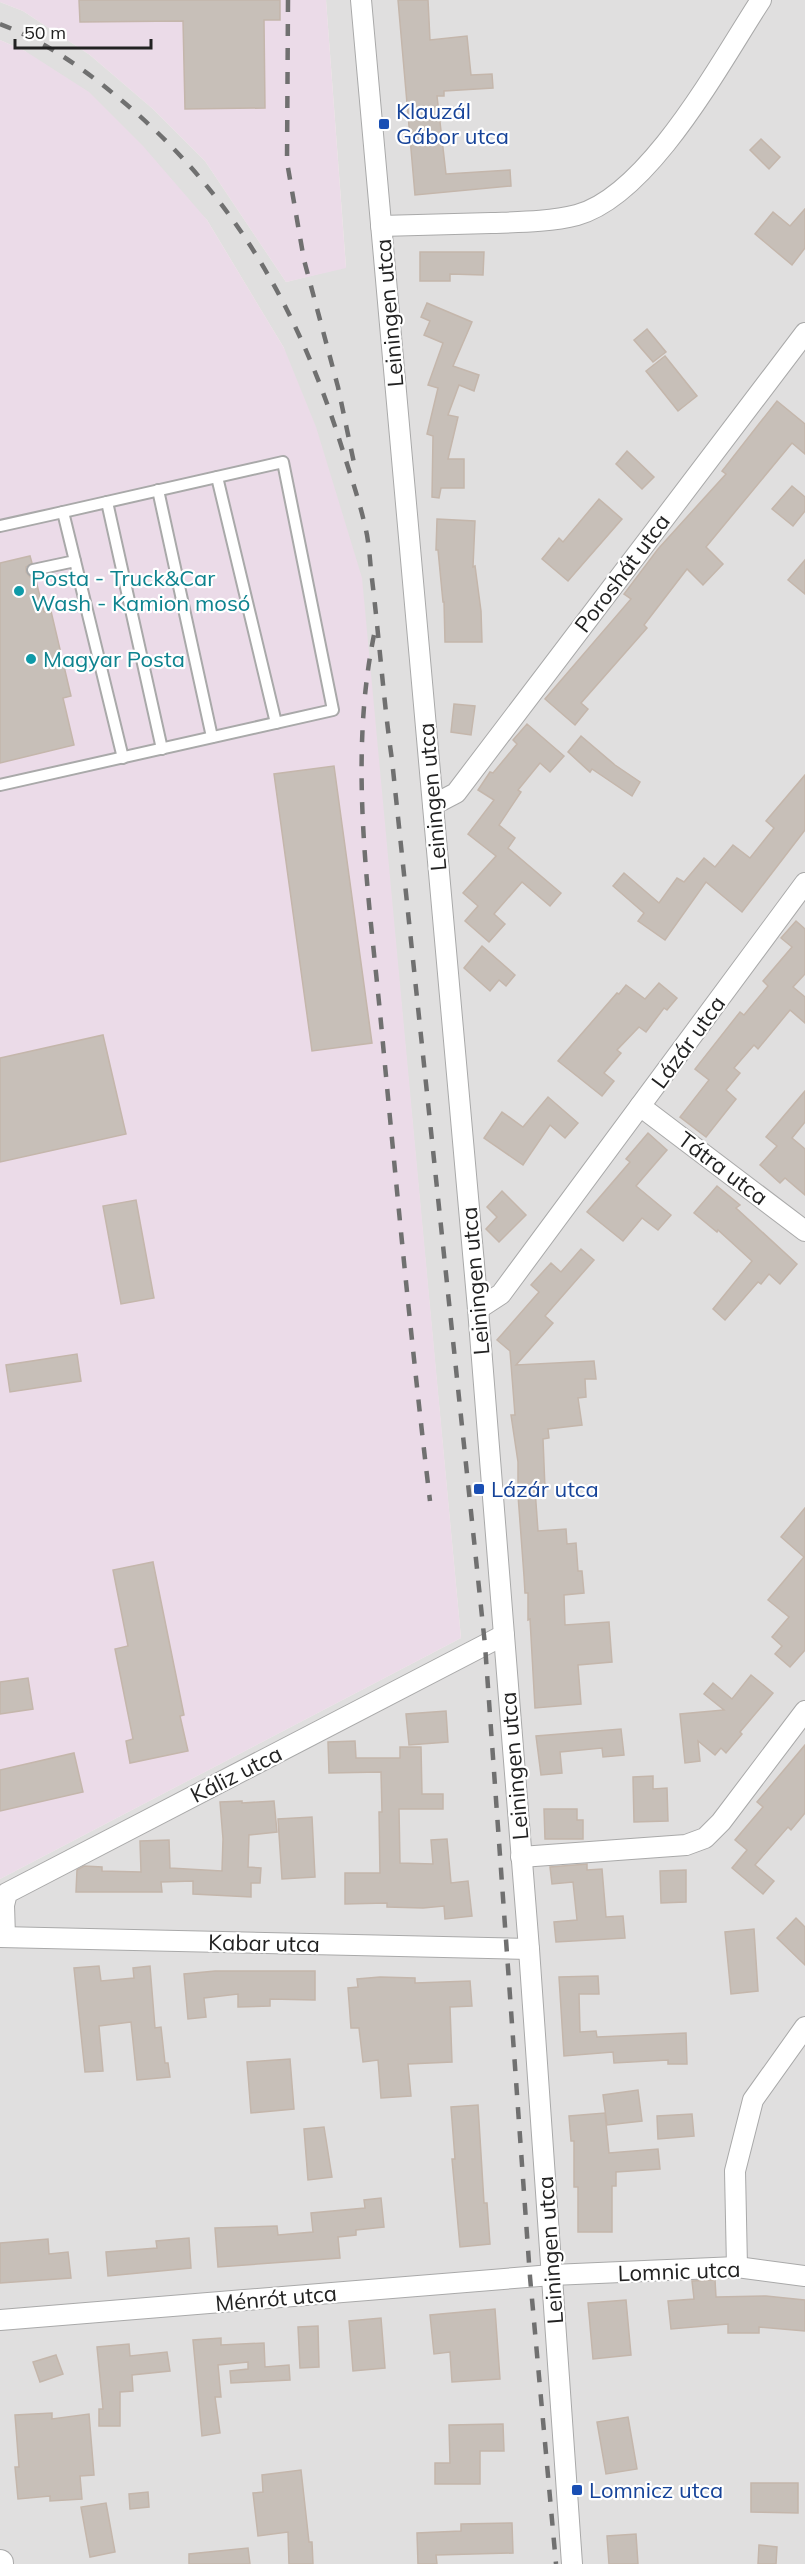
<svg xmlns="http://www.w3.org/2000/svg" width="805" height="2564" font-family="Mulish,sans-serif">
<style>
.residential{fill:#e0dfdf}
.industrial{fill:#ebdbe8}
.building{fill:#c7bfb8;stroke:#c4b6ab;stroke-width:1.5}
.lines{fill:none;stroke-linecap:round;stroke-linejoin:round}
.service-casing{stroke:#a9a9a9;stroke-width:14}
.minor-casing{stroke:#a9a9a9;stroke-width:22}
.tertiary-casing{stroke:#a9a9a9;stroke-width:28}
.service{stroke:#fff;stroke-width:10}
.minor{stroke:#fff;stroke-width:20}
.tertiary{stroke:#fff;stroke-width:26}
.rail{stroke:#707070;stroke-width:4.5;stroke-dasharray:12 12;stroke-linecap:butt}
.transit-dot{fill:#1a4fb4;stroke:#fff;stroke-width:2}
.culture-dot{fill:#0f9aa8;stroke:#fff;stroke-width:2}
.labels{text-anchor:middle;stroke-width:4.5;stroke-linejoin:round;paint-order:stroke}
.transit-label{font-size:22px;fill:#164399;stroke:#fff;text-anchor:start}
.street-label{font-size:22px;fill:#222;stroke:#fff}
.culture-label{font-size:22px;fill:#0d838f;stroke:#fff;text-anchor:start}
</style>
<rect width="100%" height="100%" fill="#f2efe9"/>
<!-- residential -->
<path class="residential" d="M326,0H805V2564H0V1879L461,1638L375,725L284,348L207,220L25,51L0,40V2L23,11L90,55L153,109L205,161L286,282L346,267Z"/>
<!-- industrial -->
<g class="industrial">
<path d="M0,0H326L346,268L286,282L205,161L153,109L90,55L23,11L0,2Z"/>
<path d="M0,40L25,51L89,92L143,146L207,220L284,348L316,427L362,578L461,1638L0,1879Z"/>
</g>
<!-- building -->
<g class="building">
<path d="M79,0H280V20H264L265,108L185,109L183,21L80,22Z"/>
<path d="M398,0H428L430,40L467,36L471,75L492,74L493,88L444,91V96H437L446,174L510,170L511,186L415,195Z"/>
<path d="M761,139L780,157L769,169L750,150Z"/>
<path d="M805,209V248L792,265L755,234L773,212L790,226Z"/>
<path d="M420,252H484L483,275L450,274V281H420Z"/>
<path d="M427,303L472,322L453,366L479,375L474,391L459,385L448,415L458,417L448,459H464V488H441L439,498L432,497L433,436L427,434L438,388L428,385L443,343L424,335L430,321L421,317Z"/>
<path d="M647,329L666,352L653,362L634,340Z"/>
<path d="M665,356L697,396L678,411L646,371Z"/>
<path d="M777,401L805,424V454L792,443L706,547L723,564L703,585L687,569L644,625L647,628L581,703L588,709L575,725L545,699L631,599L624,594L658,549L726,474L722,471Z"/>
<path d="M627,451L654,477L642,489L616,464Z"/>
<path d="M792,486L805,497V511L793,526L772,509Z"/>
<path d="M599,499L622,519L568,581L542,559L559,538L563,542Z"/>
<path d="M437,519L475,521L473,567L475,566L481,611L482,642H445L444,602H443L438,550H436Z"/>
<path d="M30,556L32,563L26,567V572L30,577H35L44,612L51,611L71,696L63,698L74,745L0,763V563Z"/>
<path d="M805,560V594L788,580Z"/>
<path d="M454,704L475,706L471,735L451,732Z"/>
<path d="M527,724L564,756L550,772L540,763L518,790L521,792L499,825L515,838L508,848L561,893L550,906L522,882L494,914L505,924L489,942L465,921L478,906L463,893L496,856L468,834L494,800L478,790L490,772L493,773L517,744L513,740Z"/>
<path d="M581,736L615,765L640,782L632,796L592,769L590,772L568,752Z"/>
<path d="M334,766L372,1043L312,1051L274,774Z"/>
<path d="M805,775V830L742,912L706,882L665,940L638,921L644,913L613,886L624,873L659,903L677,878L684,882L704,858L715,867L733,845L750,858L774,828L766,821Z"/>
<path d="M796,921L805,929V974L793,987L805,997V1023L790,1010L758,1049L754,1045L734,1068L740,1073L726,1090L736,1099L706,1137L680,1117L709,1080L695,1069L740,1012L744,1015L768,986L763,981L792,947L781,938Z"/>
<path d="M482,946L515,975L506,986L499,980L490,991L464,968Z"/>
<path d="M659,983L677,998L667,1010L664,1008L646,1032L639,1027L617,1050L621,1053L604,1073L614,1081L602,1096L558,1061L617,993L619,994L626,985L645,999Z"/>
<path d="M103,1035L126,1134L0,1162V1058Z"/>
<path d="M805,1091V1122L792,1138L805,1149V1195L785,1178L780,1183L760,1165L777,1146L766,1137Z"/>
<path d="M548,1097L578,1123L565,1138L550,1125L523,1165L484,1138L502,1112L523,1127Z"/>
<path d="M648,1133L667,1150L636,1186L671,1215L658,1230L642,1218L623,1241L587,1212L630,1162L626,1159Z"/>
<path d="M717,1186L740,1205L736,1208L797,1264L780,1284L769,1274L761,1284L758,1282L725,1320L713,1309L752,1261L718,1230L717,1232L694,1213Z"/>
<path d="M502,1191L526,1215L499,1242L486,1229L497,1217L487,1207Z"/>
<path d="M136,1200L154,1298L121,1304L103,1206Z"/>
<path d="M581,1249L594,1260L545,1316L553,1323L516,1365L594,1361L596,1379H585L586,1397L578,1398L582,1425L548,1429L549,1438L543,1439L545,1489H535L538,1531L566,1529L567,1544L576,1543L578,1571H582L584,1593L564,1595L565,1625L609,1622L612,1662L578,1665L581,1704L535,1708L530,1619L528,1620V1593H525L524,1576L518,1495V1462L511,1415H515L510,1351L497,1340L539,1292L531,1285L551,1263L561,1272Z"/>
<path d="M77,1354L81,1381L10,1392L6,1365Z"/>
<path d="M805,1508V1650L790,1667L775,1654L782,1646L772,1637L789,1617L768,1600L804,1557L781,1537Z"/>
<path d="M153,1562L184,1715L180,1716L188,1751L130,1763L126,1741L133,1739L115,1649L128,1646L113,1570Z"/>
<path d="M751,1675L773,1693L740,1732L742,1734L726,1753L721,1748L715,1755L698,1741L700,1761L685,1763L680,1714L724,1710L704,1694L713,1683L732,1699Z"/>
<path d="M28,1678L33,1709L0,1714V1682Z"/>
<path d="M446,1711L448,1742L409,1745L406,1714Z"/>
<path d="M621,1729L624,1755L603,1757L602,1748L560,1752L562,1773L541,1775L536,1736Z"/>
<path d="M355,1741L356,1758H400V1747H421L422,1794H443V1809H399L400,1863L433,1864L431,1840L447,1839L451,1883L468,1881L472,1916L445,1919L444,1906L423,1908L387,1907V1903L345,1904V1873H380L379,1812H382L381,1772L329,1773L328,1742Z"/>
<path d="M805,1745V1813L791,1830L788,1827L755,1865L774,1881L763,1894L732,1868L747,1850L735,1840L763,1807L757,1802Z"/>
<path d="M74,1753L83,1792L0,1811V1770Z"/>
<path d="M653,1776V1789L667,1788L668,1821L634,1822L633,1777Z"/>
<path d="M242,1801V1803L274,1801L277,1832L249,1835L248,1867L261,1868L260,1883H251V1897L193,1894V1881L161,1882L162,1892H76L77,1870L84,1866L102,1867V1871L141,1872L140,1841L169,1840L170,1868L222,1871L223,1839L220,1802Z"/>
<path d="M544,1809H577V1820H583V1839H545Z"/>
<path d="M312,1817L315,1877L282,1879L278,1819Z"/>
<path d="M587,1864V1870L602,1869L606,1917L623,1916L625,1938L556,1942L554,1922L577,1920L573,1882L552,1884L550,1867Z"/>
<path d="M686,1870V1902L661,1903L660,1871Z"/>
<path d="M796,1918L805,1927V1965L777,1938Z"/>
<path d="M754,1929L758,1991L731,1994L725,1932Z"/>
<path d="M99,1966L101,1981L134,1978L133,1968L150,1966L155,2028L161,2027L165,2063H168L170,2077L137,2080L131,2022L99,2026L103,2071L85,2072L74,1968Z"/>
<path d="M215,1971H315V2000L270,1999V2006L238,2007V1994L204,1998L206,2017L188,2019L184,1974Z"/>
<path d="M598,1976L599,1994H579L580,2032L596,2031L597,2037L686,2033L687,2064H668V2060L614,2063L613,2052L564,2056L559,1977Z"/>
<path d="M380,1977L415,1978V1983L470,1981L472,2006L450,2007L452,2062L408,2064L411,2096L381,2098L378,2060L363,2062L359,2028H351L348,1988L358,1987L357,1979Z"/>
<path d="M290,2059L294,2109L251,2113L247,2062Z"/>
<path d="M638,2090L642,2121L607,2125L603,2095Z"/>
<path d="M478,2105L484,2203H487L490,2244L460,2247L452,2159H455L451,2107Z"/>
<path d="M605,2113L609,2153L658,2149L660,2169L616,2172V2186H612V2232H578V2187H574V2141H571L569,2116Z"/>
<path d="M692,2114L694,2136L658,2139L657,2116Z"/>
<path d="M324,2127L332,2177L308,2180L304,2129Z"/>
<path d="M381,2198L384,2227L356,2230V2235L338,2237L340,2258L218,2267L215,2228L277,2226L278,2235L313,2232L311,2213L365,2208L364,2200Z"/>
<path d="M189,2238L191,2268L108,2276L106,2252L157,2248L156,2241Z"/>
<path d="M48,2239L49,2254L68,2252L71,2278L0,2283V2243Z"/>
<path d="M715,2280L716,2297L766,2296L805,2300V2331L759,2327V2333H728V2324L671,2329L668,2301L694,2299L692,2281Z"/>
<path d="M626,2300L631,2355L593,2359L588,2303Z"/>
<path d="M495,2309L500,2379L452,2382L450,2352L434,2354L430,2315Z"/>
<path d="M381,2318L385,2368L353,2371L349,2321Z"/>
<path d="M318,2326L319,2367L300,2368L298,2327Z"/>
<path d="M221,2338V2345L264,2343L265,2367L289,2365L290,2380L231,2383L230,2371L248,2369V2362L218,2365L221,2397H215L220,2433L202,2436L193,2340Z"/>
<path d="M129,2344L130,2356L167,2352L170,2371L132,2375L133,2391L120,2392V2426H99V2409H103L97,2347Z"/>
<path d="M56,2355L63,2374L40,2382L33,2362Z"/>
<path d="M52,2413V2419L89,2414L94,2475L80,2476L82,2499L50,2501V2496L18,2499L15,2467H19L15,2415Z"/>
<path d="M628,2417L637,2469L606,2474L597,2422Z"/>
<path d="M503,2424L504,2451H480V2484H435V2463H450L449,2425Z"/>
<path d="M301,2470L309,2542H312L313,2564H289L288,2532L258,2536L253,2493L263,2492L262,2475Z"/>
<path d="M751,2483H798V2513L751,2512Z"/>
<path d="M148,2492L149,2507L130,2509L129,2494Z"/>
<path d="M106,2503L115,2552L90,2557L81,2507Z"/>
<path d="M512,2523L513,2553L436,2555L437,2564H418L417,2533L461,2531V2524Z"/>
<path d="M636,2534L638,2564H609L607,2536Z"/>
<path d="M759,2545L777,2547L776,2564H758Z"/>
<path d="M248,2548L250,2564H189V2554Z"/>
</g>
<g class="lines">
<defs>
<g id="service">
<path d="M217,477L276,723"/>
<path d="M158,490L212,737"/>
<path d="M107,502L162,749"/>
<path d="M0,526L63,512L75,561L33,570"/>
<path d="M75,561L123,758"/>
<path d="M0,785L333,710L283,462L63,512"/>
</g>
<g id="minor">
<path d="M361,0L478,1309L529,1949L572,2564"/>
<path d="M381,226C418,225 454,224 491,223C519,222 550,222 577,215C650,195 721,61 761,0"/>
<path d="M433,805L456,793L805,333"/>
<path d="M640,1106L805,1231"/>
<path d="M478,1309L501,1294L805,883"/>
<path d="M521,1857L686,1845L705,1838L721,1822L805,1711"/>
<path d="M0,1937L529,1949"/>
<path d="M5,1937L4,1905L7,1893L504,1635"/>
<path d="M737,2267L735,2171L753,2100L805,2027"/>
<path d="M0,2320L552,2275L737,2267L805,2276"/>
</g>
<path id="tertiary" d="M0,2563V2564"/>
</defs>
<!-- service casing -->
<use href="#service" class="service-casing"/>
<!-- minor casing -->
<use href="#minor" class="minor-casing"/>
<!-- tertiary casing -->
<use href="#tertiary" class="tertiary-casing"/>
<!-- service -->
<use href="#service" class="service"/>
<!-- minor -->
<use href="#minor" class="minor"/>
<!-- tertiary -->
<use href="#tertiary" class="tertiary"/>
<!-- rail -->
<g class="rail">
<path d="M288,0L287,162L304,260L338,387L354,463"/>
<path d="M0,24C42,40 80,66 115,95C231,189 298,307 342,448C351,477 361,505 367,535C369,547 370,559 371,571C379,634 383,697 392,760L485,1645L530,2277L556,2564"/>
<path d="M374,635C348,762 369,895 381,1023C396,1182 411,1342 430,1501"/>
</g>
</g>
<!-- markers -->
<g class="transit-dot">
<rect x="378" y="118" width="12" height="12" rx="3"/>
<rect x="473" y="1483" width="12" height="12" rx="3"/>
<rect x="571" y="2484" width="12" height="12" rx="3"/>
</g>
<g class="culture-dot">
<circle cx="19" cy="591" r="6"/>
<circle cx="31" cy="659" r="6"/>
</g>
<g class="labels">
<!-- transit labels -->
<g class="transit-label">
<text x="396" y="119">Klauzál<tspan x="396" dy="25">Gábor utca</tspan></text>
<text x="491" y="1497">Lázár utca</text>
<text x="589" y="2498">Lomnicz utca</text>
</g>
<!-- street labels -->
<g class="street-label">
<text transform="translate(389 313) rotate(-95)" y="8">Leiningen utca</text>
<text transform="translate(622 573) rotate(-53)" y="8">Poroshát utca</text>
<text transform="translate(432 797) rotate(-95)" y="8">Leiningen utca</text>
<text transform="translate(688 1042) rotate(-54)" y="8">Lázár utca</text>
<text transform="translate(723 1168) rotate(37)" y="8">Tátra utca</text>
<text transform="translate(475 1281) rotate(-95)" y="8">Leiningen utca</text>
<text transform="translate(514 1766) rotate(-95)" y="8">Leiningen utca</text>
<text transform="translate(236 1774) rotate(-27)" y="8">Káliz utca</text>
<text transform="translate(264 1943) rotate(1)" y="8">Kabar utca</text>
<text transform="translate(550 2250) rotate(-94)" y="8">Leiningen utca</text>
<text transform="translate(679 2271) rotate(-2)" y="8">Lomnic utca</text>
<text transform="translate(276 2298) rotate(-5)" y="8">Ménrót utca</text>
</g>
<!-- culture labels -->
<g class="culture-label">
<text x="31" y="586">Posta - Truck&amp;Car<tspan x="31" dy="25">Wash - Kamion mosó</tspan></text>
<text x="43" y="667">Magyar Posta</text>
</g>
</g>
<!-- scale -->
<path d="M15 39v9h136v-9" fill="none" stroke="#222222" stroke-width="3"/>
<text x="24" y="39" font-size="18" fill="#222222" stroke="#ffffff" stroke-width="4.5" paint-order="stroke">50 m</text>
</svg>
